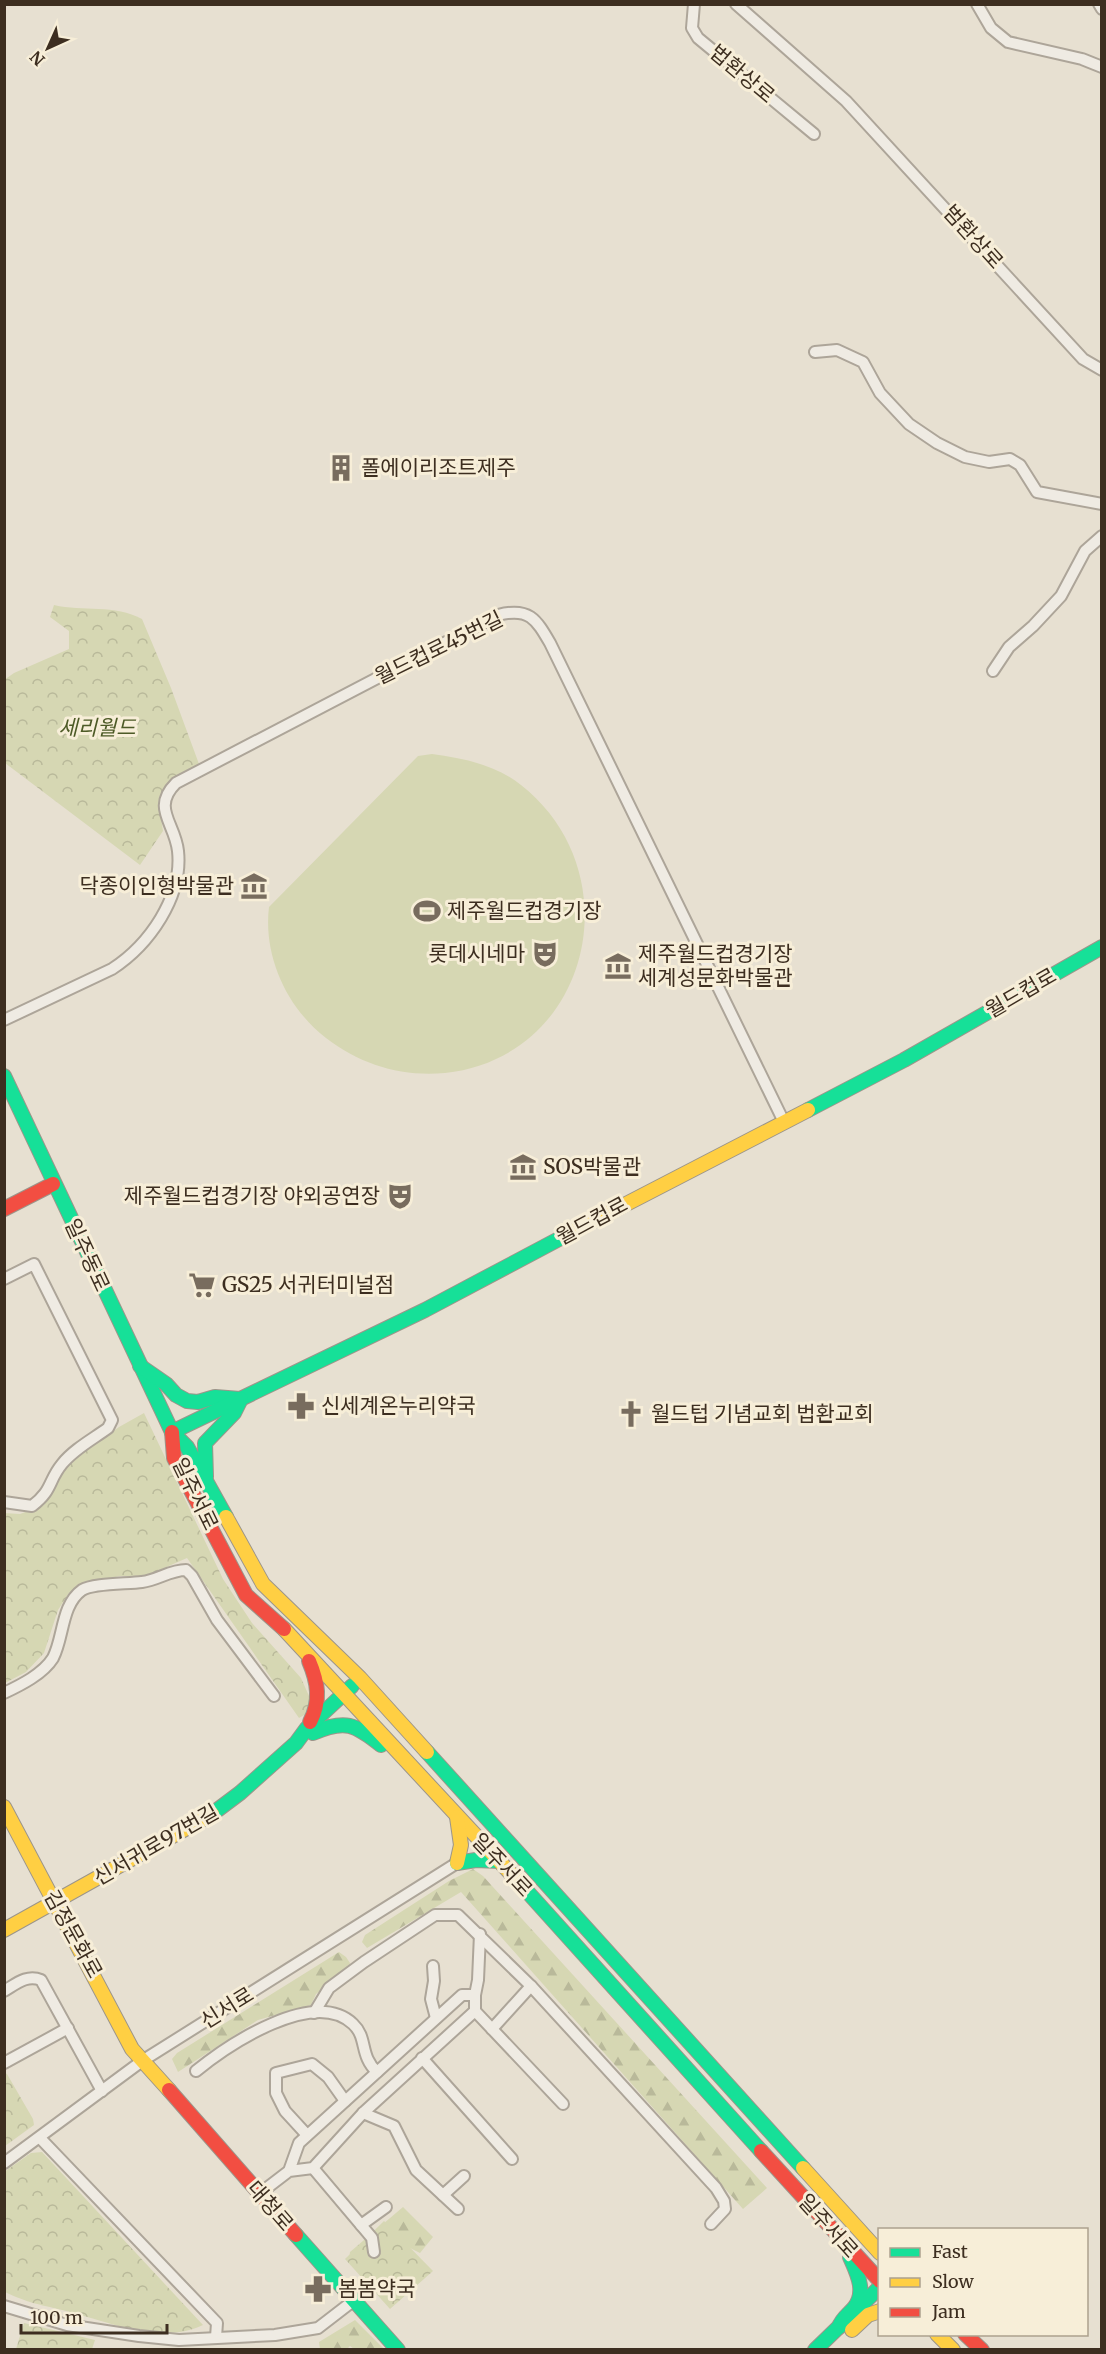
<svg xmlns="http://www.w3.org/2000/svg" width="1106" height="2354" font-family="Merriweather,'Noto Sans KR',serif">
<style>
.green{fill:#d6d7b3}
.forest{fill:url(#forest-firs)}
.park{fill:url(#park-crowns)}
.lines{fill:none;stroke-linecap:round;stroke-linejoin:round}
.street-casing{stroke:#ada599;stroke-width:14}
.fast-casing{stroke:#9c958a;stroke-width:16}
.slow-casing{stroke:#9c958a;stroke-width:16}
.jam-casing{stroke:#9c958a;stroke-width:16}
.street{stroke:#efebe3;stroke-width:10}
.fast{stroke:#16e098;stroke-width:14}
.slow{stroke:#ffcf43;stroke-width:14}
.jam{stroke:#f24e42;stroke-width:14}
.labels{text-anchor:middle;stroke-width:6;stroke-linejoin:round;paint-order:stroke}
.street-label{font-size:21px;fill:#3d2e20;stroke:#f7eed8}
.poi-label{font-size:21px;fill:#3d2e20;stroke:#f7eed8;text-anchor:start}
.park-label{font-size:21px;font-style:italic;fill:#4d5a26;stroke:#f7eed8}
</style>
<defs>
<pattern id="forest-firs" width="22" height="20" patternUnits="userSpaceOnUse" patternTransform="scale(1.5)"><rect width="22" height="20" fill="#d6d7b3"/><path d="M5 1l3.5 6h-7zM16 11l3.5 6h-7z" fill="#b9b99a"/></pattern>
<pattern id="park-crowns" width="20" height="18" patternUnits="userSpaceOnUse" patternTransform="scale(1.5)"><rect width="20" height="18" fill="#d6d7b3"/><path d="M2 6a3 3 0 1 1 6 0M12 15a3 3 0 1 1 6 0" fill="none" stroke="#b9b99a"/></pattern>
</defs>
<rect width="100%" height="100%" fill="#e7e0d1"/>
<!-- green -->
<path class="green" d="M432,754C463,758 496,765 521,785C633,873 591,1057 445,1073C402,1077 361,1065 326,1038C287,1008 263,956 269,907L418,756Z"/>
<!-- forest -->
<g class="forest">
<path d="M473,1869L483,1876L767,2188L743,2209L461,1892L367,1948L362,1942L365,1935L449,1881Z"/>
<path d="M339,1952L346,1957L350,1963L348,1969L316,1994L311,2005L258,2020L178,2072L172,2059L177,2053Z"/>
<path d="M403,2207L433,2237L420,2253L402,2244L349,2260L350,2252Z"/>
<path d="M355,2320L384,2349H354L350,2346L347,2349H320L319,2342Z"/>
</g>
<!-- park -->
<g class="park">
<path d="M54,605C83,612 115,604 142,619L171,688L199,764L162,792L159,806L163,831L140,865L5,763L4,680L14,673L69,649V631L50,617Z"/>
<path d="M144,1413L223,1579L252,1623L301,1678L309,1696L311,1707L306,1714L299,1718L187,1558L146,1576H120L80,1585L69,1593L58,1610L44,1653L26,1672L5,1683L4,1513L20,1514L44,1505L65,1466L119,1427Z"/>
<path d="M5,2073L7,2074L33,2119L34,2125L5,2146Z"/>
<path d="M42,2152L203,2325C159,2346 105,2320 62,2310C38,2304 28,2303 5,2292L4,2172L31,2153Z"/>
<path d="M384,2221L433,2271L390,2309L345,2259Z"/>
<path d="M24,2323L95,2340L92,2349H16Z"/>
</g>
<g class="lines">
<defs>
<g id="street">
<path d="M694,4L692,28L698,38L814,134"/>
<path d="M736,4L846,101L1083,359L1102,370"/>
<path d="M977,4L991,28L1008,42L1082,59L1102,67"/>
<path d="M1099,4L1102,9"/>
<path d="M815,352L837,350L863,362L880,393L909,424L937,443L965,457L989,462L1010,459L1020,465L1037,492L1102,504"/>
<path d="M993,671L1009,647L1033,626L1061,596L1085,551L1102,536"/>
<path d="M4,1020L112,969C149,945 183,897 178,851C175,823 151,808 176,783L498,615C529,607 536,619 550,643L784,1122"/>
<path d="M4,1279L34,1264L112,1420L108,1428C93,1439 74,1449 62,1464C48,1481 53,1490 32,1506L4,1502"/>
<path d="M4,1693C21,1685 43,1674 53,1658C64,1637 61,1605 82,1590C93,1583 127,1584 142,1582C158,1580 170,1570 186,1570L192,1576L217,1620L274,1696"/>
<path d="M433,1966L434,1981L431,1999L436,2018"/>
<path d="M4,1991C16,1984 27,1974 41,1980L102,2091"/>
<path d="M475,1995L478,1980L480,1934"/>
<path d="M475,2011L563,2104"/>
<path d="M314,2013L329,1988L364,1962L435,1915H458L531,1986L716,2188L724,2201L725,2209L711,2224"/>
<path d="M492,2029L531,1986"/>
<path d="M422,2058L512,2159"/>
<path d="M4,2063L68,2028"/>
<path d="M196,2071C228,2045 314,1987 353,2024C368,2038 359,2055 377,2072"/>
<path d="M363,2113L394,2126L416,2170L458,2209"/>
<path d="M307,2135L285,2111L276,2093V2073L312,2064L328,2077L345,2101"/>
<path d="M40,2138L217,2323L216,2337"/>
<path d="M4,2163L142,2061L457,1863"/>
<path d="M313,2168L372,2238L374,2252"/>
<path d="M259,2194L289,2171L313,2168L363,2113L475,2011V1995H462L299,2143L289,2171"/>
<path d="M443,2195L464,2176"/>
<path d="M361,2225L386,2207"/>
<path d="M4,2306L67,2325L139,2336L179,2340L275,2335L318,2328L353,2301"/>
</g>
<g id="fast">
<path d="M4,1076L172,1432L187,1447L226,1517"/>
<path d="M808,1110L904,1060L1102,947"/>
<path d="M140,1366L166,1384L176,1395L187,1401L198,1402L215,1397L240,1399"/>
<path d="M172,1432L425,1310L574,1231"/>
<path d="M206,1477L205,1443L234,1413L241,1399"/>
<path d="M313,1733C345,1719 355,1724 381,1745"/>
<path d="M427,1752L803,2168"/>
<path d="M212,1814L240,1793L296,1743L307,1728L352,1686"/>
<path d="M457,1863L476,1860L499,1861"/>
<path d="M515,1878L761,2151"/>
<path d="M296,2235L398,2350"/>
<path d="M839,2327C842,2318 848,2315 854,2308C867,2292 857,2273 850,2257"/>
<path d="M815,2350L880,2287"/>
</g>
<g id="slow">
<path d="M574,1231L808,1110"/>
<path d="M226,1517L263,1584L360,1678L427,1752"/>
<path d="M284,1629L515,1878"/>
<path d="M4,1807L132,2049L169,2090"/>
<path d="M457,1817L461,1845L457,1863"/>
<path d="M4,1930L212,1814"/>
<path d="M803,2168L880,2253"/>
<path d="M852,2330L868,2315L880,2311"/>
<path d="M937,2334L953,2350"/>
</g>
<g id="jam">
<path d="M4,1209L53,1184"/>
<path d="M172,1432L174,1458L246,1595L284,1629"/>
<path d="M309,1661C318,1682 321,1701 310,1722"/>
<path d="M169,2090L296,2235"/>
<path d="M761,2151L880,2281"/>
<path d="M965,2334L982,2350"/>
</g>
</defs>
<!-- street casing -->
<use href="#street" class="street-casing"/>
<!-- fast casing -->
<use href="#fast" class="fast-casing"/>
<!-- slow casing -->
<use href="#slow" class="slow-casing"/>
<!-- jam casing -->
<use href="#jam" class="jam-casing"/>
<!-- street -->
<use href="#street" class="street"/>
<!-- fast -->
<use href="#fast" class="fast"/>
<!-- slow -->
<use href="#slow" class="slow"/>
<!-- jam -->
<use href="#jam" class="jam"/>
</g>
<!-- icons -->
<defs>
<symbol id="building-bare" viewBox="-9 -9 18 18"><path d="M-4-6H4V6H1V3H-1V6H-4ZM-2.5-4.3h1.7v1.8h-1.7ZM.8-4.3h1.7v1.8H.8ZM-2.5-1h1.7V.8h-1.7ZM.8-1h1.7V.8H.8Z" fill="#786c5e" stroke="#f7eed8" stroke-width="2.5" paint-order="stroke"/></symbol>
<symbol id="museum-bare" viewBox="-9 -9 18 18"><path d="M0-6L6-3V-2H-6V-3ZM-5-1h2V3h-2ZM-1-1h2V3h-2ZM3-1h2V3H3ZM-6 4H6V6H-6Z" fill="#786c5e" stroke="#f7eed8" stroke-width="2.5" paint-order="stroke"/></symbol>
<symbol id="stadium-bare" viewBox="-9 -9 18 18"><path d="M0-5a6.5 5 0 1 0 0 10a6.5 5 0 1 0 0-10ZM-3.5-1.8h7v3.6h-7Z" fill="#786c5e" stroke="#f7eed8" stroke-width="2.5" paint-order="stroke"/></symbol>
<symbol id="theatre-bare" viewBox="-9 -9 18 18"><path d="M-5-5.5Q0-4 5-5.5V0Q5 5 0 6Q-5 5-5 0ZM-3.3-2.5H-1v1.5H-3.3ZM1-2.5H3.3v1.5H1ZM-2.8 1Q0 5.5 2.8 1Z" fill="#786c5e" stroke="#f7eed8" stroke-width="2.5" paint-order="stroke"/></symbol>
<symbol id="supermarket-bare" viewBox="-9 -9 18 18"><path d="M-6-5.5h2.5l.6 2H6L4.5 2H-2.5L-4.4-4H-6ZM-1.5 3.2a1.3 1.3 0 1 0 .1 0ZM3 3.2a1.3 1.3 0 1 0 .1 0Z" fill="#786c5e" stroke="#f7eed8" stroke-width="2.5" paint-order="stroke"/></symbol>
<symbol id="pharmacy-bare" viewBox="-9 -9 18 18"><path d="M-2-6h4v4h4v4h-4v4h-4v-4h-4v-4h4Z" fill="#786c5e" stroke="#f7eed8" stroke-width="2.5" paint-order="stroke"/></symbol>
<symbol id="church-bare" viewBox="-9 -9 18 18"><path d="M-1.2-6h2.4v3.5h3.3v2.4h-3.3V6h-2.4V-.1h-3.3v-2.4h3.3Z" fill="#786c5e" stroke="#f7eed8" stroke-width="2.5" paint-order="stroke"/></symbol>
</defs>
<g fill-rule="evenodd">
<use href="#building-bare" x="322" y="449" width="38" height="38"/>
<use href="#museum-bare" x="235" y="867" width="38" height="38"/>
<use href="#stadium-bare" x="408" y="892" width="38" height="38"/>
<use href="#theatre-bare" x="526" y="935" width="38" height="38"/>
<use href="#museum-bare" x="599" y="947" width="38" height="38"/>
<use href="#museum-bare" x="504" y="1148" width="38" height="38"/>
<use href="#theatre-bare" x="381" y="1177" width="38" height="38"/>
<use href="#supermarket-bare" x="183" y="1266" width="38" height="38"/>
<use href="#pharmacy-bare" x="282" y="1387" width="38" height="38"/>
<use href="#church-bare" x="612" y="1395" width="38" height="38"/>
<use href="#pharmacy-bare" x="299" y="2270" width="38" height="38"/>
</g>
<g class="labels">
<!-- street labels -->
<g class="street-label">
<text transform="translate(742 74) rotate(40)" y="7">법환상로</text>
<text transform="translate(973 237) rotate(48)" y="7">범환상로</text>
<text transform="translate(439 648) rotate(-26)" y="7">월드컵로45번길</text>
<text transform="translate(1021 993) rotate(-30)" y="7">월드컵로</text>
<text transform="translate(592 1221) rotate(-28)" y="7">월드컵로</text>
<text transform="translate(87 1255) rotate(65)" y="7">일주동로</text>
<text transform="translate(195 1494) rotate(64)" y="7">일주서로</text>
<text transform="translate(156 1845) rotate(-30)" y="7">신서귀로97번길</text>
<text transform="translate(502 1865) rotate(47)" y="7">일주서로</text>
<text transform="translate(73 1934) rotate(61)" y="7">김정문화로</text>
<text transform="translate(227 2008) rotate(-32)" y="7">신서로</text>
<text transform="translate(270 2206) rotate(49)" y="7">대청로</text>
<text transform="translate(828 2226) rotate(48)" y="7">일주서로</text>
</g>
<!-- poi labels -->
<g class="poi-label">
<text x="361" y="475">폴에이리조트제주</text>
<text x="234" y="893" text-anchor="end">닥종이인형박물관</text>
<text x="447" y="918">제주월드컵경기장</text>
<text x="525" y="961" text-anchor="end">롯데시네마</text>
<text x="638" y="961">제주월드컵경기장<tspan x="638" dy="24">세계성문화박물관</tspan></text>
<text x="543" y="1174">SOS박물관</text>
<text x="380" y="1203" text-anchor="end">제주월드컵경기장 야외공연장</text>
<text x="222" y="1292">GS25 서귀터미널점</text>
<text x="321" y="1413">신세계온누리약국</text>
<text x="651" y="1421">월드텁 기념교회 법환교회</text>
<text x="338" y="2296">봄봄약국</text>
</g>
<!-- park labels -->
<g class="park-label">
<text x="97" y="735">세리월드</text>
</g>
</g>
<!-- border -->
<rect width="1106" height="2354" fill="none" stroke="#3d2e20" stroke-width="12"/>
<!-- legend -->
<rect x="878" y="2228" width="210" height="108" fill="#f7eed8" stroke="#ada18e" stroke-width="1.5"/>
<rect x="890" y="2248" width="30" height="9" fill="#16e098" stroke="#ada18e" stroke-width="1.5"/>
<text x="932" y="2258" font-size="18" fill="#3d2e20">Fast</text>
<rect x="890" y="2278" width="30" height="9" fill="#ffcf43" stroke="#ada18e" stroke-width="1.5"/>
<text x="932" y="2288" font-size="18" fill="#3d2e20">Slow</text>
<rect x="890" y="2308" width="30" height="9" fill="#f24e42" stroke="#ada18e" stroke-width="1.5"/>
<text x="932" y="2318" font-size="18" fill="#3d2e20">Jam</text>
<!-- north arrow -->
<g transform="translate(48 48) rotate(225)" stroke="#f7eed8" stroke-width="4.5" paint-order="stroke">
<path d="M0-4.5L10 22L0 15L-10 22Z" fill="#3d2e20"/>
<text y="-9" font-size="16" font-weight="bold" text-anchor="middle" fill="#3d2e20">N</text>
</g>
<!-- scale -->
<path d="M21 2324v9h146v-9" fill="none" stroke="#3d2e20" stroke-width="3"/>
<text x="30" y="2324" font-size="18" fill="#3d2e20" stroke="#f7eed8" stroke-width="4.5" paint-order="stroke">100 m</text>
</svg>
